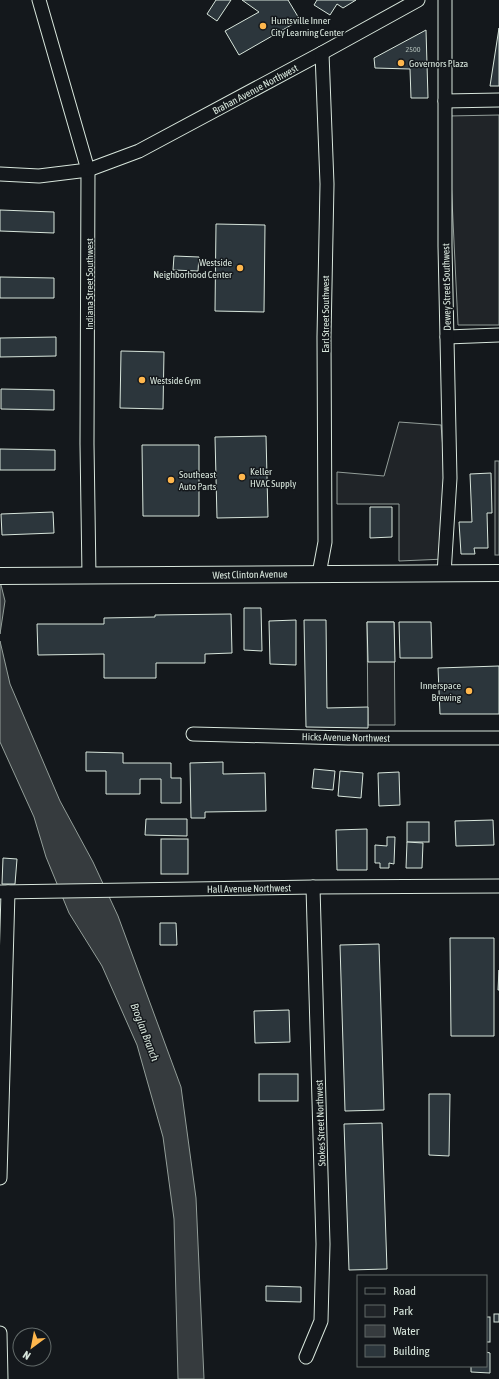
<svg xmlns="http://www.w3.org/2000/svg" width="499" height="1379" font-family="'Asap Condensed',sans-serif">
<style>
.green{fill:#202428;stroke:#939e99}
.water{fill:#363b3e;stroke:#939e99}
.building{fill:#2c363c;stroke:#d8e6dc}
.lines{fill:none;stroke-linecap:round;stroke-linejoin:round}
.minor-casing{stroke:#d8e6dc;stroke-width:15}
.tertiary-casing{stroke:#d8e6dc;stroke-width:18}
.minor{stroke:#14181c;stroke-width:13}
.tertiary{stroke:#14181c;stroke-width:16}
.poi-dot{fill:#ffb74d;stroke:#14181c;stroke-width:1.5}
.labels{text-anchor:middle;stroke-width:3;stroke-linejoin:round;paint-order:stroke}
.number-label{font-size:8px;fill:#adbab4}
.poi-label{font-size:10px;fill:#d8e6dc;stroke:#14181c;text-anchor:start}
.street-label{font-size:10px;fill:#d8e6dc;stroke:#14181c}
.water-label{font-size:11px;font-style:italic;fill:#d8e6dc;stroke:#14181c}
</style>
<rect width="100%" height="100%" fill="#14181c"/>
<!-- green -->
<g class="green">
<path d="M499,115V325H458L448,116Z"/>
<path d="M399,422L441,425L444,461L445,559L399,561V504H337V472L384,476Z"/>
<rect x="495" y="461" width="4" height="94"/>
<path d="M367,622H394L395,725H368Z"/>
</g>
<!-- water -->
<g class="water">
<path d="M0,581L5,601L0,634Z"/>
<path d="M0,641L10,684L60,801L93,862L118,916L181,1087L196,1198L204,1379H178L174,1219L163,1137L137,1045L102,966L69,913L46,857L34,817L0,742Z"/>
</g>
<!-- building -->
<g class="building">
<path d="M216,0H231L217,21L207,14Z"/>
<path d="M242,0H288L300,20L239,55L225,31L259,12Z"/>
<path d="M317,0H356L343,8L337,4L330,15L314,5Z"/>
<path d="M499,28V86H490Z"/>
<path d="M426,30L428,98H411L410,69L375,68L374,58Z"/>
<path d="M0,210L54,212V233L0,231Z"/>
<path d="M216,224L265,225L264,312L215,311Z"/>
<path d="M174,256L199,257L198,271L173,270Z"/>
<path d="M0,277L54,278V298H0Z"/>
<path d="M56,337V356L0,357V338Z"/>
<path d="M121,351L164,352L163,409L120,408Z"/>
<path d="M1,389L54,390V410L1,409Z"/>
<path d="M266,436L268,517L217,518L215,437Z"/>
<path d="M142,445H199V516H143Z"/>
<path d="M0,449L55,450V470H0Z"/>
<path d="M491,473L492,513H487L488,548H474L475,554H461L459,522H472L470,474Z"/>
<path d="M370,507H392V537L370,538Z"/>
<path d="M53,512L54,533L2,535L1,514Z"/>
<path d="M244,608H261L262,651L244,650Z"/>
<path d="M231,614L232,653L205,654V663H156V678H104V654L38,655L37,624H104V618L155,617V615Z"/>
<path d="M296,620V665L270,664L269,621Z"/>
<path d="M304,620H326L327,708L368,707V728L306,727Z"/>
<path d="M367,622H394L395,662H368Z"/>
<path d="M399,622H431L432,658H400Z"/>
<path d="M499,666V714H440L438,668Z"/>
<path d="M86,752L123,753V763H171V778H181V803H161V779H140V794H106V771H86Z"/>
<path d="M223,762V774L265,773L266,811L205,812V818H191L190,763Z"/>
<path d="M314,769L335,771L333,790L312,788Z"/>
<path d="M340,771L363,773L361,798L338,796Z"/>
<path d="M399,772L400,805L379,806L378,773Z"/>
<path d="M146,819H187V836L145,835Z"/>
<path d="M493,820L494,845L456,846L455,821Z"/>
<rect x="407" y="822" width="22" height="20"/>
<path d="M367,829V870H337L336,830Z"/>
<path d="M387,837H395L394,864L389,863V868H380V863H375V845L387,846Z"/>
<rect x="161" y="839" width="27" height="35"/>
<path d="M407,842L423,843L422,868H406Z"/>
<path d="M3,858L17,859L15,884H2Z"/>
<path d="M160,923H176L177,945H160Z"/>
<path d="M450,938H494V1036H451Z"/>
<path d="M379,944L384,1110L345,1111L340,945Z"/>
<path d="M499,970V990H498Z"/>
<path d="M289,1010L290,1042L255,1043L254,1011Z"/>
<rect x="259" y="1074" width="39" height="27"/>
<path d="M429,1094H450L449,1156L429,1155Z"/>
<path d="M382,1123L387,1269L349,1270L344,1124Z"/>
<path d="M266,1286L301,1287V1302L266,1301Z"/>
<rect x="494" y="1314" width="5" height="8"/>
<rect x="486" y="1317" width="4" height="25"/>
<path d="M486,1352L490,1353V1373L471,1372V1366H486Z"/>
</g>
<g class="lines">
<defs>
<g id="minor">
<path d="M39,0L88,170L87,444L89,576"/>
<path d="M445,101L499,100"/>
<path d="M0,174L39,176L88,170L139,151L322,53L418,0"/>
<path d="M447,337L499,335"/>
<path d="M319,574L325,542L324,337L327,184L322,53"/>
<path d="M444,574L450,478L445,246V0"/>
<path d="M193,734L348,738H499"/>
<path d="M0,892L313,887L499,886"/>
<path d="M0,1178L8,892"/>
<path d="M0,1333L1,1379"/>
<path d="M306,1357L321,1321L323,1244L313,887"/>
</g>
<path id="tertiary" d="M0,576L499,573"/>
</defs>
<!-- minor casing -->
<use href="#minor" class="minor-casing"/>
<!-- tertiary casing -->
<use href="#tertiary" class="tertiary-casing"/>
<!-- minor -->
<use href="#minor" class="minor"/>
<!-- tertiary -->
<use href="#tertiary" class="tertiary"/>
</g>
<!-- markers -->
<g class="poi-dot">
<circle cx="263" cy="26" r="4"/>
<circle cx="401" cy="63" r="4"/>
<circle cx="240" cy="268" r="4"/>
<circle cx="142" cy="380" r="4"/>
<circle cx="242" cy="477" r="4"/>
<circle cx="171" cy="480" r="4"/>
<circle cx="469" cy="691" r="4"/>
</g>
<g class="labels">
<!-- number labels -->
<g class="number-label">
<text x="413" y="52">2500</text>
</g>
<!-- poi labels -->
<g class="poi-label">
<text x="271" y="24">Huntsville Inner<tspan x="271" dy="12">City Learning Center</tspan></text>
<text x="409" y="67">Governors Plaza</text>
<text x="232" y="266" text-anchor="end">Westside<tspan x="232" dy="12">Neighborhood Center</tspan></text>
<text x="150" y="384">Westside Gym</text>
<text x="250" y="475">Keller<tspan x="250" dy="12">HVAC Supply</tspan></text>
<text x="179" y="478">Southeast<tspan x="179" dy="12">Auto Parts</tspan></text>
<text x="461" y="689" text-anchor="end">Innerspace<tspan x="461" dy="12">Brewing</tspan></text>
</g>
<!-- street labels -->
<g class="street-label">
<text transform="translate(255 89) rotate(-28)" y="4">Brahan Avenue Northwest</text>
<text transform="translate(89 284) rotate(-90)" y="4">Indiana Street Southwest</text>
<text transform="translate(446 287) rotate(-91)" y="4">Dewey Street Southwest</text>
<text transform="translate(325 314) rotate(-90)" y="4">Earl Street Southwest</text>
<text transform="translate(250 574) rotate(-1)" y="4">West Clinton Avenue</text>
<text transform="translate(346 737) rotate(1)" y="4">Hicks Avenue Northwest</text>
<text transform="translate(249 888) rotate(-1)" y="4">Hall Avenue Northwest</text>
<text transform="translate(320 1123) rotate(-92)" y="4">Stokes Street Northwest</text>
</g>
<!-- water labels -->
<g class="water-label">
<text transform="translate(145 1032) rotate(69)" y="4">Broglan Branch</text>
</g>
</g>
<!-- legend -->
<rect x="357" y="1275" width="130" height="92" fill="#14181c" stroke="#626a69"/>
<rect x="365" y="1288" width="20" height="6" fill="#14181c" stroke="#626a69"/>
<text x="393" y="1295" font-size="12" fill="#d8e6dc">Road</text>
<rect x="365" y="1305" width="20" height="12" fill="#202428" stroke="#626a69"/>
<text x="393" y="1315" font-size="12" fill="#d8e6dc">Park</text>
<rect x="365" y="1325" width="20" height="12" fill="#363b3e" stroke="#626a69"/>
<text x="393" y="1335" font-size="12" fill="#d8e6dc">Water</text>
<rect x="365" y="1345" width="20" height="12" fill="#2c363c" stroke="#626a69"/>
<text x="393" y="1355" font-size="12" fill="#d8e6dc">Building</text>
<!-- north arrow -->
<g transform="translate(32 1347) rotate(212)"><circle r="19" fill="#14181c" stroke="#626a69"/>
<path d="M0-3L7 15L0 10L-7 15Z" fill="#ffb74d"/>
<text y="-6" font-size="11" font-weight="bold" text-anchor="middle" fill="#d8e6dc">N</text>
</g>
</svg>
